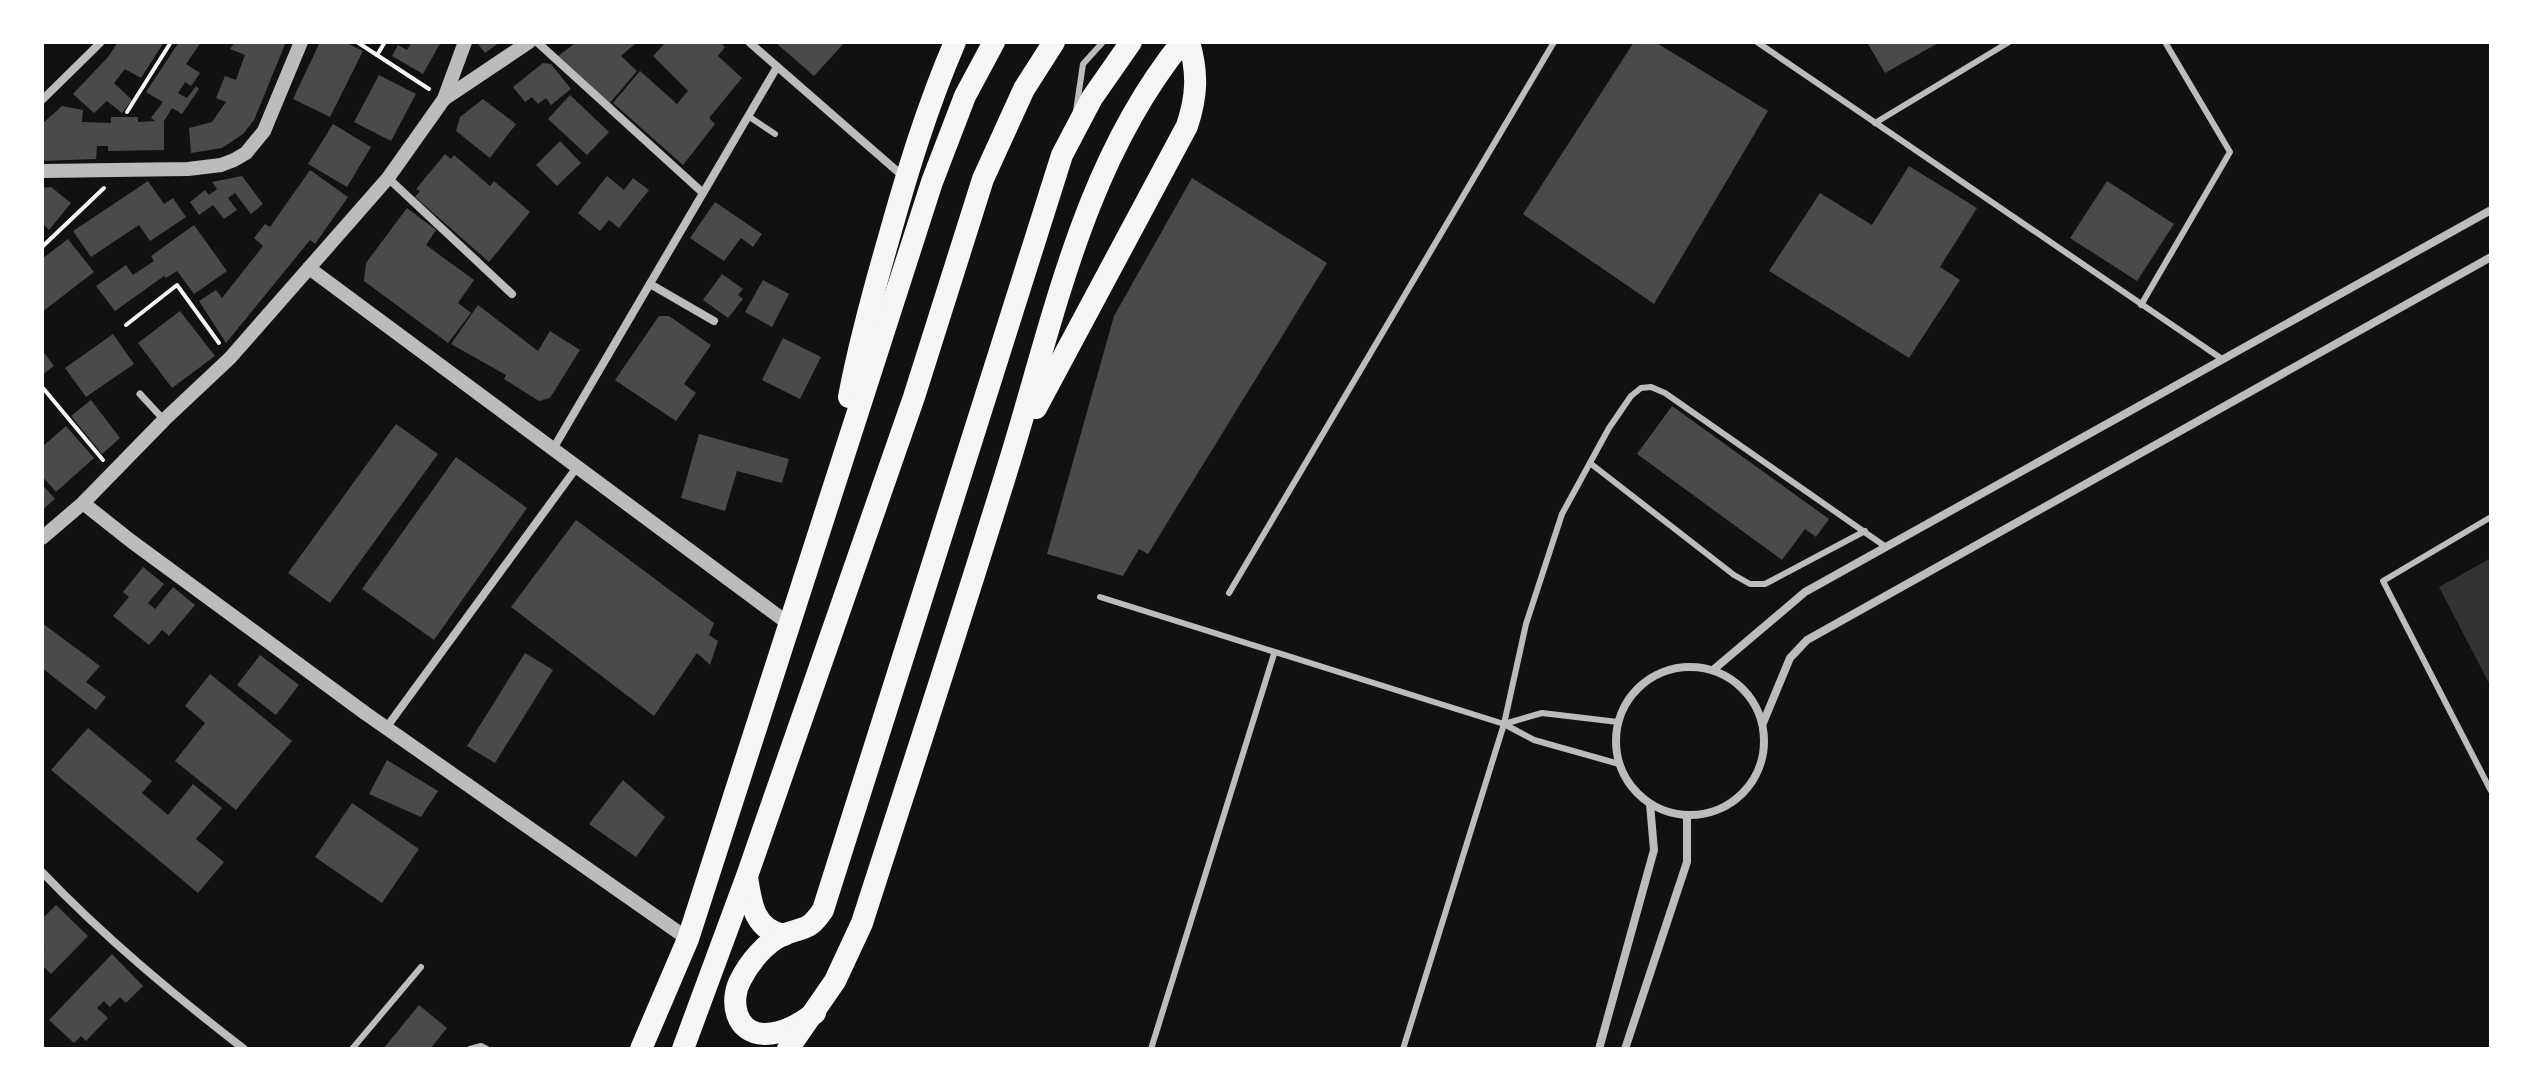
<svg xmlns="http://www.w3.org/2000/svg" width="2533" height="1091" font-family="Raleway,sans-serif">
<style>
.water{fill:#333}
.building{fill:#4a4a4a}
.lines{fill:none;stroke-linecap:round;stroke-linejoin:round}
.path{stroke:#f5f5f5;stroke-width:4}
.service{stroke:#bcbcbc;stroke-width:6}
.pedestrian{stroke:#bcbcbc;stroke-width:7}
.minor{stroke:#bcbcbc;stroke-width:8}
.tertiary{stroke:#bcbcbc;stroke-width:14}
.motorway{stroke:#f5f5f5;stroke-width:22}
</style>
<rect width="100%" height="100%" fill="#111"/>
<!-- water -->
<path class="water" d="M2491,558V687L2439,587Z"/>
<!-- building -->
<g class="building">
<path d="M118,42H164L141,78L125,69L114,83L132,100L122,113L107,101L94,113L73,94L108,57Z"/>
<path d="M179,42H201L186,64L200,73L191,86L185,82L178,93L187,98L196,86L199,89L182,114L172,108L164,121V150L108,151V146H97L96,159L42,161V124L62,106L83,110L82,122L111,123V117H138V122L155,121L151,118L163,102L146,92Z"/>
<path d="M235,42H286L254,120L243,134L222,148L191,153L189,128L212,122L226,102L216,98L225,76L236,80L245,55L230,49Z"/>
<path d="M320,42H345L363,51L330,117L293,99Z"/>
<path d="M412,42H441L423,74L392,56L398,45L407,50Z"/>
<path d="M479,42H500L485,53L478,44Z"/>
<path d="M577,42H637L621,56L637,71L610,103L558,56Z"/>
<path d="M666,42H720L725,47L718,56L742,78L709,118L715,124L683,165L613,103L640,71L677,104L688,91L653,56Z"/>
<path d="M775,42H845L814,76Z"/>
<path d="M1634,42H1655L1768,111L1654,304L1523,214Z"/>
<path d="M1867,42H1940L1885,73Z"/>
<path d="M543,63L551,64L571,89L551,105L546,98L538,104L532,97L525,102L513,87Z"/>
<path d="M379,75L416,94L391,141L354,122Z"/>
<path d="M570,95L609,132L587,155L548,119Z"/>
<path d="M483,99L516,124L490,158L456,131L460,117Z"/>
<path d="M333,124L371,147L347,187L308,164Z"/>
<path d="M560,141L581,163L557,186L536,165Z"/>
<path d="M445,154L451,159L454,155L490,186L494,181L530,212L489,262L415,197L420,191L416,189Z"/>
<path d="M1909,166L1977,208L1940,267L1960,280L1909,358L1769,271L1820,193L1872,225Z"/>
<path d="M310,170L348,197L315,244L310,240L226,343L199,301L216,290L222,298L263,246L254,238L265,224L270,227Z"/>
<path d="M242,176L263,204L251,214L235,193L228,198L237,210L224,219L213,205L199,215L190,202L205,190L209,195L217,189L212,182Z"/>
<path d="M607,176L624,190L633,178L649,190L619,228L609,220L600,231L578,213Z"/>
<path d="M1192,178L1327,263L1148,554L1139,549L1123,576L1047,554L1114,316Z"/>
<path d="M148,181L164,204L173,198L186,217L150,241L139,225L91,257L73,231Z"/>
<path d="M2107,181L2174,224L2137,281L2070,238Z"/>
<path d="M51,187L71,203L49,230L44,225L42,228V188Z"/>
<path d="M715,202L762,234L753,247L741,238L724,261L690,238Z"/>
<path d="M407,208L436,230L426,245L474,280L458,303L471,313L448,343L364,281L366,263Z"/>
<path d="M194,225L227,271L194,294L177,271L166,278L164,276L115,311L96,286L126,265L133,275L154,261L151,256Z"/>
<path d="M68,239L94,272L42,312V259Z"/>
<path d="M722,274L743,289L738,295L743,299L728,318L703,300Z"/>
<path d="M763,280L789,294L772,327L745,312Z"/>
<path d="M478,305L538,351L550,331L580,350L550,398L539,401L504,379L506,375L451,344Z"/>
<path d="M180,311L215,356L172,388L138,343Z"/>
<path d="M659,316H669L711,345L684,384L696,393L676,421L615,380Z"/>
<path d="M113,334L134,364L86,397L65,368Z"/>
<path d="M783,338L821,357L800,399L762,380Z"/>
<path d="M42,350L54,366L42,375Z"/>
<path d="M91,400L120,438L102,454L71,416Z"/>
<path d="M1672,406L1829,519L1816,537L1805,529L1782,560L1637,454Z"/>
<path d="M396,424L438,454L330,603L288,573Z"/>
<path d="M66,426L94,458L56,492L42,476V447Z"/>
<path d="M699,434L789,459L782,483L737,471L725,511L681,498Z"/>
<path d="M456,457L527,508L434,640L362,589Z"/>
<path d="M42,484L55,499L42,510Z"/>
<path d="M576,520L714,623L709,635L718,641L710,665L697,653L654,716L511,607Z"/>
<path d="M143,567L164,584L148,603L155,609L173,587L195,605L169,636L162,630L149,645L113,616L129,597L123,592Z"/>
<path d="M42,623L100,666L86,682L106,697L96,710L42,668Z"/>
<path d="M525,653L553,670L495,763L467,746Z"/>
<path d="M260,655L299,685L276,715L237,685Z"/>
<path d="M210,674L292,741L236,810L175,761L205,723L185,706Z"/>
<path d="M88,728L152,781L142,793L168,815L193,784L222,808L196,839L224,862L198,893L51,770Z"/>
<path d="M387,760L438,791L421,817L369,794Z"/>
<path d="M623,780L665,817L636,857L589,824Z"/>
<path d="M352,803L419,849L382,903L315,857Z"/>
<path d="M56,905L88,936L51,974L42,965V950L45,947L42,945V919Z"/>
<path d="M112,954L143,986L126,1003L120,997L110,1007L104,1001L97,1008L108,1018L86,1041L81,1036L74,1043L49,1020Z"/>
<path d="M419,1005L447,1028L430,1049H383Z"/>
</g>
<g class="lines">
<!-- path -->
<g class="path">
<path d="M357,42L429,89"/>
<path d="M377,55L385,42"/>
<path d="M127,112L171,42"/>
<path d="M42,247L104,188"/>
<path d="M126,325L177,285L219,343"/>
<path d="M43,388L103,460"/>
</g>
<!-- service -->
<g class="service">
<path d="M1757,42L2222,359"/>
<path d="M1076,111L1083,64L1103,42"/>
<path d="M748,116L775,134"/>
<path d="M1875,123L2009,42"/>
<path d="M2141,305L2230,152L2165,42"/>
<path d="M1590,463L1734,575L1750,584H1765L1865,531"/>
<path d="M2491,517L2383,581L2491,791"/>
<path d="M1229,593L1554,42"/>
<path d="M1100,597L1504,724L1534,740L1619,764"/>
<path d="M1504,724L1542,713L1618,722"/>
<path d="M352,1049L421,967"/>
<path d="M470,1049L481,1046L487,1049"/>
<path d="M1151,1049L1274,654"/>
<path d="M1403,1049L1504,724L1526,624L1562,514L1609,428L1631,396L1641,388L1651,387L1665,393L1886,547"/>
</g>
<!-- pedestrian -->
<path class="pedestrian" d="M140,394L164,420"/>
<!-- minor -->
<g class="minor">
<path d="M537,42L703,193"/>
<path d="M749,42L905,178"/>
<path d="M42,100L101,42"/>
<path d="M388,178L512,294"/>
<path d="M650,284L714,321"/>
<path d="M553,449L777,67"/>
<circle cx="1690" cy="741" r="74"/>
<path d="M1713,670L1805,592L2491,210"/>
<path d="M1763,723L1790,658L1807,640L2491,257"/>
<path d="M386,728L577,467"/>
<path d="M42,872C104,937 173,994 244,1049"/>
<path d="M1599,1049L1654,850L1650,804"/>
<path d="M1625,1049L1687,862V816"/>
</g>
<!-- tertiary -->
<g class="tertiary">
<path d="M444,99L529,42"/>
<path d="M42,171L188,169L221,165L234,160L246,153L264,131L301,42"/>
<path d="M309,268L789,624"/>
<path d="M83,503L131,541L365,713L688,939"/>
<path d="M42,538L83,503L164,420L230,358L388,178L444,99L465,42"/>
</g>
<!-- motorway -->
<g class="motorway">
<path d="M849,397C859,344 873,293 888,241C907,173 927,107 955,42"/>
<path d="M1036,408L1187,126C1197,96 1198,73 1189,42"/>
<path d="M747,877C751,903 754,930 784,935"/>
<path d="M815,1013C801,1023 784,1034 765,1034C735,1034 729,1000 741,979C749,963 766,942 783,935C805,926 808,932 823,910L1062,155L1092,98L1131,42"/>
<path d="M641,1049L688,939L932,182L965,96L994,42"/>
<path d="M683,1049L747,876L914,397L983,179L1024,89L1054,42"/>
<path d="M788,1049L835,981L862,923C912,768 963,613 1011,457C1055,313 1085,162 1182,42"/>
</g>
</g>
<!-- border -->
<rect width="2533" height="1091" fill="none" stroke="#ffffff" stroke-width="88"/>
</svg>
